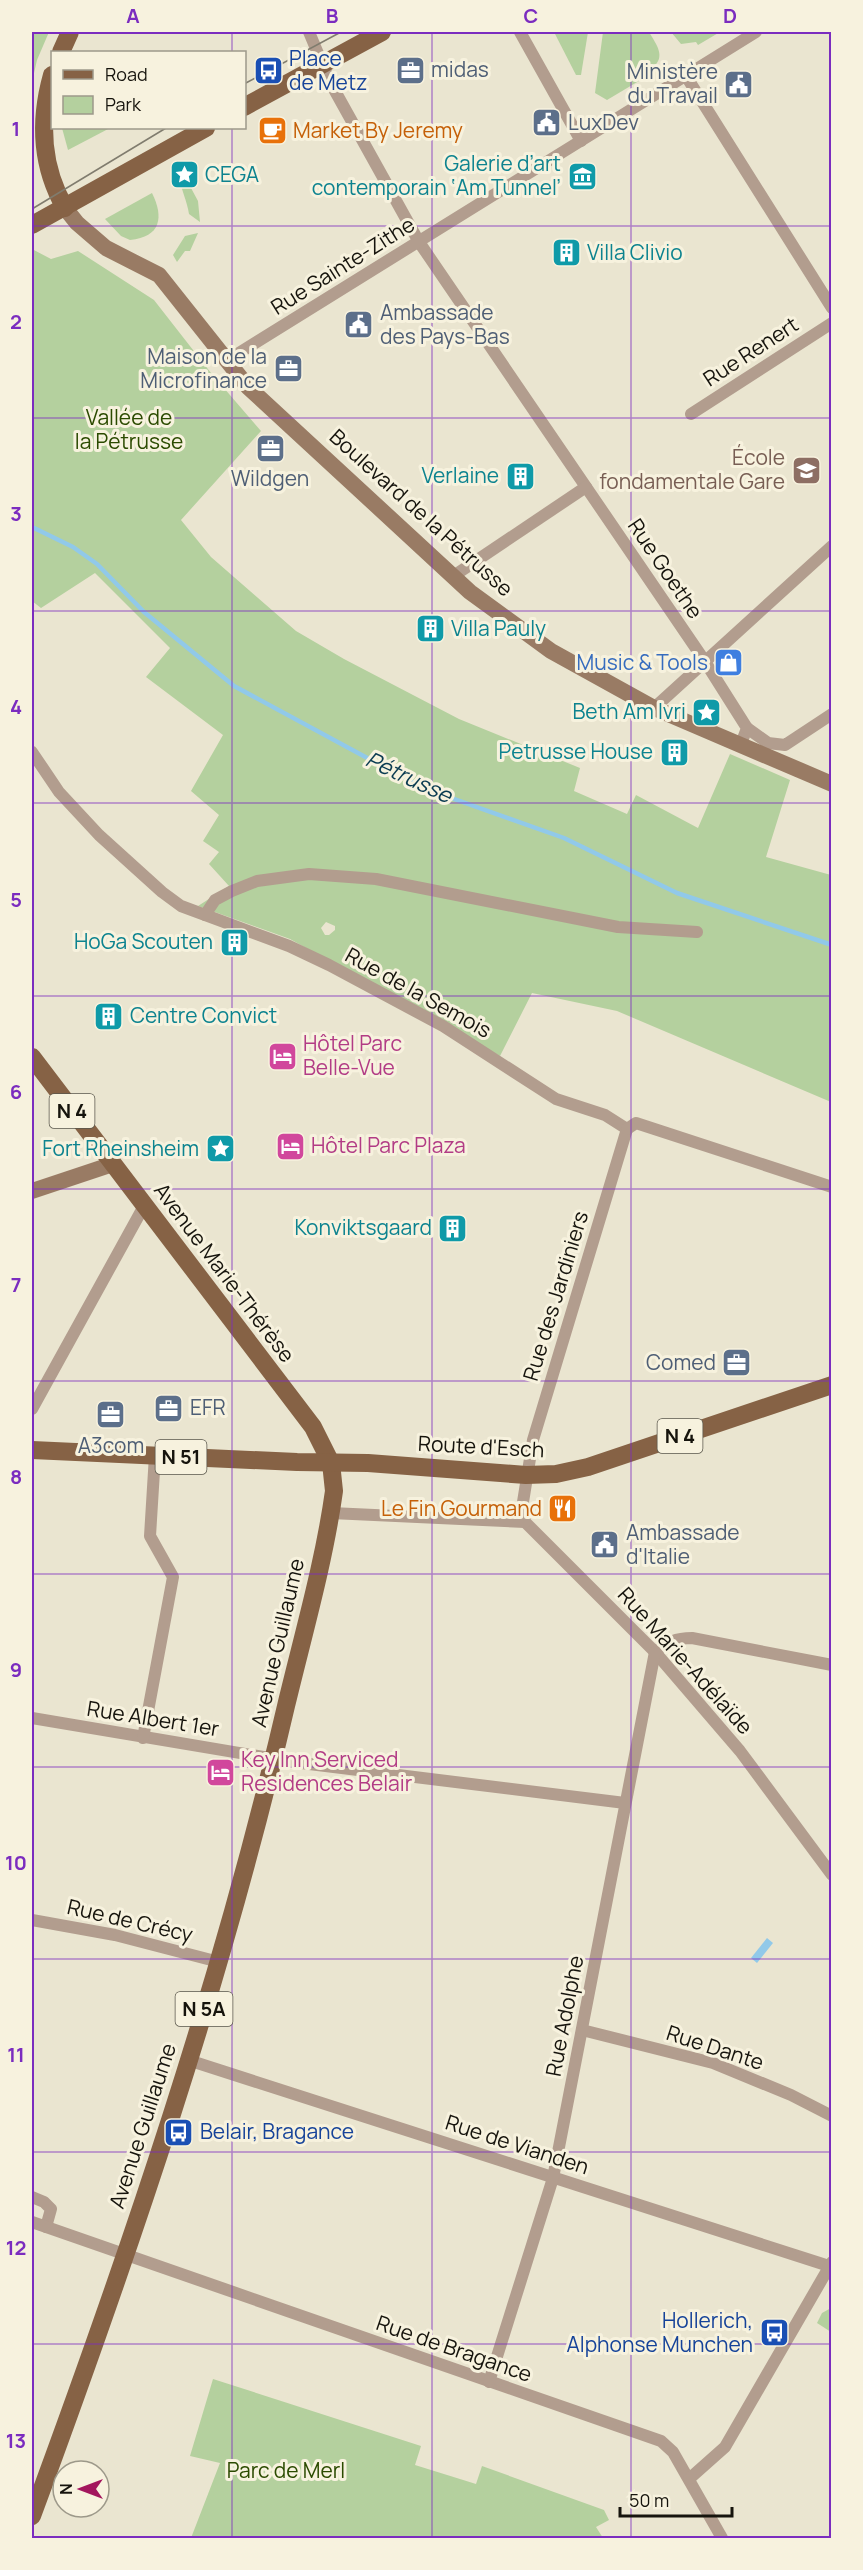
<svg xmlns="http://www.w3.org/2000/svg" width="863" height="2570" font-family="Manrope,sans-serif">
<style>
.green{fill:#b4d09e;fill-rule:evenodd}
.water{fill:#91c9e9}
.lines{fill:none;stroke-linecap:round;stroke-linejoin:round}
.stream{stroke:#91c9e9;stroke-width:4.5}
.minor{stroke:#b29d8e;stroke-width:12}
.secondary{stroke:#997b64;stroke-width:16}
.primary{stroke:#866245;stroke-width:18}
.tram{stroke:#807c6e;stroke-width:1.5}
.grid{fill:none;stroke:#7b2cbf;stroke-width:1.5;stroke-opacity:0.55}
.labels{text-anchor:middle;stroke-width:6;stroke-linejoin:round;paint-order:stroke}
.shield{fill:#f7f2de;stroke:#5a574c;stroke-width:1.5}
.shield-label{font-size:20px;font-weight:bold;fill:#16140d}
.transit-label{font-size:21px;fill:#164399;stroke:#f7f2de;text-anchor:start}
.service-label{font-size:21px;fill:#4e5e75;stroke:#f7f2de;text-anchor:start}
.food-label{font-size:21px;fill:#c56008;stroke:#f7f2de;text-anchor:start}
.culture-label{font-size:21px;fill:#0d838f;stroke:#f7f2de;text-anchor:end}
.street-label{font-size:21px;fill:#16140d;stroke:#f7f2de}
.park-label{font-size:21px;fill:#2b4b00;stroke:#f7f2de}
.education-label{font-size:21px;fill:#785e54;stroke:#f7f2de;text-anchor:end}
.shop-label{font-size:21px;fill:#366cbe;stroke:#f7f2de;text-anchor:end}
.hotel-label{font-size:21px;fill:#b23c85;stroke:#f7f2de;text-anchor:start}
.water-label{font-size:22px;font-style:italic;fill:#0a3b51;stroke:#f7f2de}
.neatline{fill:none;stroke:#7b2cbf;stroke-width:2}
.grid-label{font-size:20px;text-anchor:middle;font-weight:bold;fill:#7b2cbf}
</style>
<rect width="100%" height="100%" fill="#eae5d0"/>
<!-- green -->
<g class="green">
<path d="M32,32H49L37,60L32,82Z"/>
<path d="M554,32H588L581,75H576Z"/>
<path d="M603,32H649C656,44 667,57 652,68L654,72L607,100L595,93Z"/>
<path d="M671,32H720L698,45L696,42L681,44Z"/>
<path d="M62,128H110L68,150Z"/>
<path d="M184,175L198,201L200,222L189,214C187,201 181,189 179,177Z"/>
<path d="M152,193C164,217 161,237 130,240L121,236L105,219Z"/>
<path d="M198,233L190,251H185L177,262L173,255L185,236Z"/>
<path d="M32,249L51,259L78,251L154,300L211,373L261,431L181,520L211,557L296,631L344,659L459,719L580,768L574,791L627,814L636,795L698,828L730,754L790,780L766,857L831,875V1102L617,1011L532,993L500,1056L290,939L198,906L229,886L209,864L219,852L203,841L219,815L191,791L223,735L146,677L170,648L95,573L41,608L32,601ZM326,922L335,926V930L329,935H325L321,928Z"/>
<path d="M831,2308H832L831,2332L817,2323L822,2313Z"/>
<path d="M213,2379L421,2446L415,2465L476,2484L482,2466L604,2510L609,2520L596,2527L603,2538H191L220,2463L190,2456Z"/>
</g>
<!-- water -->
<path class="water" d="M767,1938L773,1943L757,1963L751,1958Z"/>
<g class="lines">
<!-- stream -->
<path class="stream" d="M32,527L73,547L97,564L144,612L234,686L395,773L426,789L564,838L677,893L832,945"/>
<!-- minor -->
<g class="minor">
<path d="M309,32L330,82L419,242L704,660L747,728L741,744"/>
<path d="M520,32L581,141"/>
<path d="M686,76L832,308"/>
<path d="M226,361L756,32"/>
<path d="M691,414L832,323"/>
<path d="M452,577L586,487"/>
<path d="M654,708L832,546"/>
<path d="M747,728L768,743L785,745L832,714"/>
<path d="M32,752L59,792L99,835L162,892L181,906L289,946L329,965L443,1026L556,1099L605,1115L627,1129"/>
<path d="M205,915L215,900L232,891L257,881L309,874L376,879L618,927L697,932"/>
<path d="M627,1129L533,1440L523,1502L525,1522L655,1652L740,1751L832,1875"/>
<path d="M627,1129L636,1123L832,1187"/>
<path d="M32,1409L144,1206"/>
<path d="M331,1513L525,1522"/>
<path d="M655,1652C667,1642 676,1638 692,1638L832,1665"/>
<path d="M32,1718L293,1762L625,1803"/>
<path d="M143,1738L173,1577L150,1536L155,1455"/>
<path d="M32,1920L115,1935L219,1962"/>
<path d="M582,2030L713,2063L791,2095L832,2116"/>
<path d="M188,2060L829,2266L832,2269"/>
<path d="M32,2197L44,2202L51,2209L46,2227"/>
<path d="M32,2222L661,2441L673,2452L722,2538"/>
<path d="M489,2382L553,2178L655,1652"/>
<path d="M689,2479L725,2447L832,2262"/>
</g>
<!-- secondary -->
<g class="secondary">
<path d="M65,208L77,223L106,248L159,275L248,387L470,592L551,651L654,708L832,784"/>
<path d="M32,1191L113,1164"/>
</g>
<!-- primary -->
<g class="primary">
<path d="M61,52L70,32"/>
<path d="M52,75C39,121 41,166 65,208"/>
<path d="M244,107L382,32"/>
<path d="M32,225L206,128"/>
<path d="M32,1057L313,1427L331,1463L334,1491C324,1563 303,1635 286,1706C222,1981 130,2251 32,2516"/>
<path d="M32,1450L297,1462L368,1463L526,1475L556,1474L588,1467L832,1385"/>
</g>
<!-- tram -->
<g class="tram">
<path d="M244,84L341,32"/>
<path d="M32,209L166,128"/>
</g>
</g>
<!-- grid -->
<path class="grid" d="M232,32V52M432,32V2538M631,32V2538M232,128V2538M32,226H832M32,418H832M32,611H832M32,803H832M32,996H832M32,1189H832M32,1381H832M32,1574H832M32,1767H832M32,1959H832M32,2152H832M32,2344H832"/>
<!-- icons -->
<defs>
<symbol id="office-square" viewBox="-11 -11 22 22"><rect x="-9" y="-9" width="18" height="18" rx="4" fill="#5c6f8a" stroke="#f7f2de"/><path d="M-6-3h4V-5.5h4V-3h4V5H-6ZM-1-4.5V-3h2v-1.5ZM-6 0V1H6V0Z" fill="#fff"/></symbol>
<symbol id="bus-square" viewBox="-11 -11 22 22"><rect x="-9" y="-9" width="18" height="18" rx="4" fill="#1a4fb4" stroke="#f7f2de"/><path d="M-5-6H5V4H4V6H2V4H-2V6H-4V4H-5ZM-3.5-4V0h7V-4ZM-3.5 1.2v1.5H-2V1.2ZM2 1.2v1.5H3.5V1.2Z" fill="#fff"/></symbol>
<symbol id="civic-square" viewBox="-11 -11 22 22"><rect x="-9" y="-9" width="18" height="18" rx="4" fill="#5c6f8a" stroke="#f7f2de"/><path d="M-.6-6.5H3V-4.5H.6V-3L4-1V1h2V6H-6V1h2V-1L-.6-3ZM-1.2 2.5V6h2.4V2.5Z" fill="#fff"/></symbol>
<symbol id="cafe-square" viewBox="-11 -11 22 22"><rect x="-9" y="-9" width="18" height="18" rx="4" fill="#e8710a" stroke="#f7f2de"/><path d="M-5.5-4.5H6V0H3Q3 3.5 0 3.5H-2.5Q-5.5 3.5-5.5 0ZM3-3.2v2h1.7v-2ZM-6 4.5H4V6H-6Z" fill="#fff"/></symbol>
<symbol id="sight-square" viewBox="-11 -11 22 22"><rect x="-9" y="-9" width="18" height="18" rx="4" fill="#0f9aa8" stroke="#f7f2de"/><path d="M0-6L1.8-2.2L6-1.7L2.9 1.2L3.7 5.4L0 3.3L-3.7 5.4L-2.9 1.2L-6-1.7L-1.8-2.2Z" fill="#fff"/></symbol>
<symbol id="museum-square" viewBox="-11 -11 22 22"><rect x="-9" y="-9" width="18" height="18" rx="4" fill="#0f9aa8" stroke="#f7f2de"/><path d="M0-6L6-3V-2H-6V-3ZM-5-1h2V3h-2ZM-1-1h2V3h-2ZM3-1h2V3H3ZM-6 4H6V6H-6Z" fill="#fff"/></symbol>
<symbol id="building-square" viewBox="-11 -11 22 22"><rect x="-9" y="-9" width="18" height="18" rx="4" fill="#0f9aa8" stroke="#f7f2de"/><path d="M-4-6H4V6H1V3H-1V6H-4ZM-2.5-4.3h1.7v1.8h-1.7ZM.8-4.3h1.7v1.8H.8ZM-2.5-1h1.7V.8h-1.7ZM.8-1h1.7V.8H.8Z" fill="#fff"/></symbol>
<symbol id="school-square" viewBox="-11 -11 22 22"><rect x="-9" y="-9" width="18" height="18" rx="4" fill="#8d6e63" stroke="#f7f2de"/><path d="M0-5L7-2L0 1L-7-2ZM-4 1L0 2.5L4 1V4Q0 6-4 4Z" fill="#fff"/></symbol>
<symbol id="shop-square" viewBox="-11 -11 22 22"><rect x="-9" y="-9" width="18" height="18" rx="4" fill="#3f7fe0" stroke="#f7f2de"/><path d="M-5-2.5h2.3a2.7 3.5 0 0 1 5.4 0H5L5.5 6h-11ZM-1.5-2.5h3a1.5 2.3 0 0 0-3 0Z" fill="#fff"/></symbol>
<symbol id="hotel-square" viewBox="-11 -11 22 22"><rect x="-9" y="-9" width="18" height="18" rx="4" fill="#d1479c" stroke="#f7f2de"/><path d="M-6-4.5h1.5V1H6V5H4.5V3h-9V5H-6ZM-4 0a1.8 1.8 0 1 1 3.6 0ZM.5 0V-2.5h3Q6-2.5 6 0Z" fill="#fff"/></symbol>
<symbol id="restaurant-square" viewBox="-11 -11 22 22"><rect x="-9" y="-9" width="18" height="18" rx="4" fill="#e8710a" stroke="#f7f2de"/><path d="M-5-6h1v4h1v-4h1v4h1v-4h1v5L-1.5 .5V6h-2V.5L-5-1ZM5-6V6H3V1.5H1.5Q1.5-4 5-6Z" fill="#fff"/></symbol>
</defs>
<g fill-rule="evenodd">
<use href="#office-square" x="394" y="54" width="33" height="33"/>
<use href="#bus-square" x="252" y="54" width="33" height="33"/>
<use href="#civic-square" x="722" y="68" width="33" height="33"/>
<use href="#civic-square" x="530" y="106" width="33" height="33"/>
<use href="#cafe-square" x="256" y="114" width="33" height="33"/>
<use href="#sight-square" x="168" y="158" width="33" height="33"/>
<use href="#museum-square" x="566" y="160" width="33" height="33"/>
<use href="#building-square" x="550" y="236" width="33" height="33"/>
<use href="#civic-square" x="342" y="308" width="33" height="33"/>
<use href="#office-square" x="272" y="352" width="33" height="33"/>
<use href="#office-square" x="254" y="432" width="33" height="33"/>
<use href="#school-square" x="790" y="454" width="33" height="33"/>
<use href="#building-square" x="504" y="460" width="33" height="33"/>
<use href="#building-square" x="414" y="612" width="33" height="33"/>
<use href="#shop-square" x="712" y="646" width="33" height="33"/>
<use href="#sight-square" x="690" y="696" width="33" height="33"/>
<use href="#building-square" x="658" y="736" width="33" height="33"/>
<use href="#building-square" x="218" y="926" width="33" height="33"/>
<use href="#building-square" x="92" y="1000" width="33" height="33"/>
<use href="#hotel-square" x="266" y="1040" width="33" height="33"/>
<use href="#hotel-square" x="274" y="1130" width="33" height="33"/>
<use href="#sight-square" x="204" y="1132" width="33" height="33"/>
<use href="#building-square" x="436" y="1212" width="33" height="33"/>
<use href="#office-square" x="720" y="1346" width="33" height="33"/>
<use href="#office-square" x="152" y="1392" width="33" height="33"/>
<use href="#office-square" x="94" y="1398" width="33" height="33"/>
<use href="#restaurant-square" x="546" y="1492" width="33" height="33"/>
<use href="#civic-square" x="588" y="1528" width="33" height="33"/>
<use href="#hotel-square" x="204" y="1756" width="33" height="33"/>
<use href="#bus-square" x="162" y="2116" width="33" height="33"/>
<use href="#bus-square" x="758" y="2316" width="33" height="33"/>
</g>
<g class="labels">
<!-- shield labels -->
<g class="shield">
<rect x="49.5" y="1094" width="45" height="34" rx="4.5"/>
<rect x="657.5" y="1419" width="45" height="34" rx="4.5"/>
<rect x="155.5" y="1440" width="51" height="34" rx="4.5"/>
<rect x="175.5" y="1992" width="57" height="34" rx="4.5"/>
</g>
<g class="shield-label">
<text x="72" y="1118">N 4</text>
<text x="680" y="1443">N 4</text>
<text x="181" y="1464">N 51</text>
<text x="204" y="2016">N 5A</text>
</g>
<!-- transit labels -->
<g class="transit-label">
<text x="289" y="66">Place<tspan x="289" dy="24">de Metz</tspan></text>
<text x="200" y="2139">Belair, Bragance</text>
<text x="753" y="2328" text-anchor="end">Hollerich,<tspan x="753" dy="24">Alphonse Munchen</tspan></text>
</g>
<!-- service labels -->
<g class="service-label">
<text x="431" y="77">midas</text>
<text x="718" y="79" text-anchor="end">Ministère<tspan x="718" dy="24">du Travail</tspan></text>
<text x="568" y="130">LuxDev</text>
<text x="380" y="320">Ambassade<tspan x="380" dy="24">des Pays-Bas</tspan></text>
<text x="267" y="364" text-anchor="end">Maison de la<tspan x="267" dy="24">Microfinance</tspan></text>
<text x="270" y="486" text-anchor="middle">Wildgen</text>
<text x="716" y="1370" text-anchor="end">Comed</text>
<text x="190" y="1415">EFR</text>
<text x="111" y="1453" text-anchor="middle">A3com</text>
<text x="626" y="1540">Ambassade<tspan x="626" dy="24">d'Italie</tspan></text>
</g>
<!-- food labels -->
<g class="food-label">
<text x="293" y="138">Market By Jeremy</text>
<text x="542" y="1516" text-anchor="end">Le Fin Gourmand</text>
</g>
<!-- culture labels -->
<g class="culture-label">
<text x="561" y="171">Galerie d’art<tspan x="561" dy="24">contemporain ‘Am Tunnel’</tspan></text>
<text x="205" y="182" text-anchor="start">CEGA</text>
<text x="587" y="260" text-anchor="start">Villa Clivio</text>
<text x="499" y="483">Verlaine</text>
<text x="451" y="636" text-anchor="start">Villa Pauly</text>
<text x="686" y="719">Beth Am Ivri</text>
<text x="653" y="759">Petrusse House</text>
<text x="213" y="949">HoGa Scouten</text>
<text x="130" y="1023" text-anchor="start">Centre Convict</text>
<text x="199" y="1156">Fort Rheinsheim</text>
<text x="432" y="1235">Konviktsgaard</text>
</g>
<!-- street labels -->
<g class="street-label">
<text transform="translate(343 266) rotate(-32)" y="7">Rue Sainte-Zithe</text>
<text transform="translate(751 352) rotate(-33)" y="7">Rue Renert</text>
<text transform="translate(421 513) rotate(42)" y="7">Boulevard de la Pétrusse</text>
<text transform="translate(665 569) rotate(56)" y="7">Rue Goethe</text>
<text transform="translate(418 993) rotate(29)" y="7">Rue de la Semois</text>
<text transform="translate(224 1273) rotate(53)" y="7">Avenue Marie-Thérèse</text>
<text transform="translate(556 1296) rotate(-73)" y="7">Rue des Jardiniers</text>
<text transform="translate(481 1447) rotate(3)" y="7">Route d'Esch</text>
<text transform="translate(278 1643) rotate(-77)" y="7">Avenue Guillaume</text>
<text transform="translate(685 1661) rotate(48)" y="7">Rue Marie-Adélaïde</text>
<text transform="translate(153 1719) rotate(9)" y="7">Rue Albert 1er</text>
<text transform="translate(130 1921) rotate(13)" y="7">Rue de Crécy</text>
<text transform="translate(565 2016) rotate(-79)" y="7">Rue Adolphe</text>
<text transform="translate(715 2048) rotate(18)" y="7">Rue Dante</text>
<text transform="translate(143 2126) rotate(-72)" y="7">Avenue Guillaume</text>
<text transform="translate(517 2145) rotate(18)" y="7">Rue de Vianden</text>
<text transform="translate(454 2349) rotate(19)" y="7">Rue de Bragance</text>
</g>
<!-- park labels -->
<g class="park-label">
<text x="129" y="425">Vallée de<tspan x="129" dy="24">la Pétrusse</tspan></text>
<text x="286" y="2478">Parc de Merl</text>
</g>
<!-- education labels -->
<g class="education-label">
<text x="785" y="465">École<tspan x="785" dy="24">fondamentale Gare</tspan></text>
</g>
<!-- shop labels -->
<g class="shop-label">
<text x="708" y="670">Music &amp; Tools</text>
</g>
<!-- hotel labels -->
<g class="hotel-label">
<text x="303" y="1051">Hôtel Parc<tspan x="303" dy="24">Belle-Vue</tspan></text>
<text x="311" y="1153">Hôtel Parc Plaza</text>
<text x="241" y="1767">Key Inn Serviced<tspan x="241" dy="24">Residences Belair</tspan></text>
</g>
<!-- water labels -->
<g class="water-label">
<text transform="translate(409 777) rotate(25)" y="8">Pétrusse</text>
</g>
</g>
<!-- border -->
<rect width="863" height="2570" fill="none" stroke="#f7f2de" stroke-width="66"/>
<!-- legend -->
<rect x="51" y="51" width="195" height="78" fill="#f7f2de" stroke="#9d998a" stroke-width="1.5"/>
<rect x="63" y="70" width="30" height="9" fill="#866245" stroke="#9d998a" stroke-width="1.5"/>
<text x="105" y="81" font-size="18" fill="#16140d">Road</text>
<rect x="63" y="96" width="30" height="18" fill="#b4d09e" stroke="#9d998a" stroke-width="1.5"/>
<text x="105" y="111" font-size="18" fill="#16140d">Park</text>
<!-- north arrow -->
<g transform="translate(81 2489) rotate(270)"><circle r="28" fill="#f7f2de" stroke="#9d998a" stroke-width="1.5"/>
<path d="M0-4.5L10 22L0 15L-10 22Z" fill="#a3165d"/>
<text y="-9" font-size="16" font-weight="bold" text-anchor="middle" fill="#16140d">N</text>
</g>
<!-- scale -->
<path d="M620 2507v9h112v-9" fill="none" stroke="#16140d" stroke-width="3"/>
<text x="629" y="2507" font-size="18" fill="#16140d" stroke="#f7f2de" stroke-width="4.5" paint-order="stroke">50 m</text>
<rect x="33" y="33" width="797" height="2504" class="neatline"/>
<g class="grid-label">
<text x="133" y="23">A</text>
<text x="332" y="23">B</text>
<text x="531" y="23">C</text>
<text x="730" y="23">D</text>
<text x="16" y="136">1</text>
<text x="16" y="329">2</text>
<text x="16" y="521">3</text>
<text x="16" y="714">4</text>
<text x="16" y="907">5</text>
<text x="16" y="1099">6</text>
<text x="16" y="1292">7</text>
<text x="16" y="1484">8</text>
<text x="16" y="1677">9</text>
<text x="16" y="1870">10</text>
<text x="16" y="2062">11</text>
<text x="16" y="2255">12</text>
<text x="16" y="2448">13</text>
</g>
</svg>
